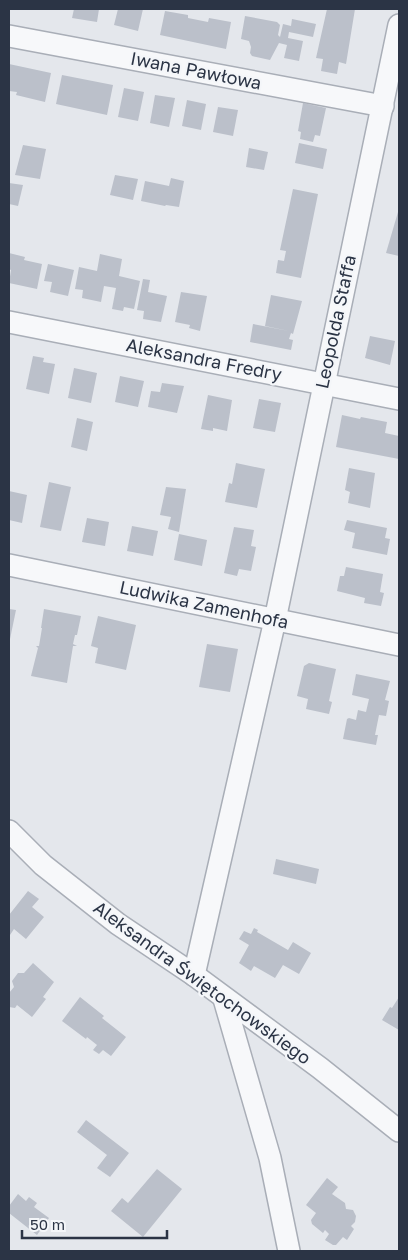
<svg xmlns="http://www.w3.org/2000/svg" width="408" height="1260" font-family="'Golos Text',sans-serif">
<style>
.building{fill:#bbc0ca}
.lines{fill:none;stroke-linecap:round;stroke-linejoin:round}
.minor-casing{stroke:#a9aeb7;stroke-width:24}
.minor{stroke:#f7f8fa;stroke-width:21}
.labels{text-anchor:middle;stroke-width:4.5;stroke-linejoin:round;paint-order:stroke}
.street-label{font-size:18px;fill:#2b3445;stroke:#f4f6f9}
</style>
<rect width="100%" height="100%" fill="#e4e7ec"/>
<!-- building -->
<g class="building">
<path d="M74,9H99L97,22L72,18Z"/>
<path d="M118,9H143L138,31L114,25Z"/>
<path d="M327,9H355L346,64L339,62L337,74L321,71L323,59L316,58Z"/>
<path d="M165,11L188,15V18L208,22L209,18L231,22L226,49L160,35Z"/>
<path d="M245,16L277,22L280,25L278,35L280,37L283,24L291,26L292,19L316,24L313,37L289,32L288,38L303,41L299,61L284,58L287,45L279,43L270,60L252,56L250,53L251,47L249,41L241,39Z"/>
<path d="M9,64L51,73L45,102L16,95L17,92L9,91Z"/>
<path d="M62,75L113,85L107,115L56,104Z"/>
<path d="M124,88L144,92L138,121L118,117Z"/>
<path d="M155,95L175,98L169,127L150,123Z"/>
<path d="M187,100L206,104L201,130L182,126Z"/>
<path d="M303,103L326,108L320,136L315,135L313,142L300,139L301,132L298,131Z"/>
<path d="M218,107L238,110L233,136L213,132Z"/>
<path d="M299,143L327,149L323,169L295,163Z"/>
<path d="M23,145L46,149L40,179L15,175Z"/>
<path d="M249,148L268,152L264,170L246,167Z"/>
<path d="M115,175L138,179L133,200L110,195Z"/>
<path d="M171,178L184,181L179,207L166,205L165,206L141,201L145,181L169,186Z"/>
<path d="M9,183L23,185L18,206L9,204Z"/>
<path d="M293,189L318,194L301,278L276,273L278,260L284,261L286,251L280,250Z"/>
<path d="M398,212H399V256L386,253Z"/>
<path d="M9,253L25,257L24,260L42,264L37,289L9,283L11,270L9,269Z"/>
<path d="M100,254L122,259L119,276L140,281L134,309L124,307L123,311L112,309L116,288L104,286L101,302L82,298L83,290L75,289L79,267L97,271Z"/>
<path d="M48,264L74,270L68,296L50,292L52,282L44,281Z"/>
<path d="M143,279L150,280L148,292L167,296L161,322L143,319L144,311L137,310Z"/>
<path d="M181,292L207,296L200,331L189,328L190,325L175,322Z"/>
<path d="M271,295L302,301L293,334L291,333L289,339L293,340L291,350L250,342L253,324L289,331L265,326Z"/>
<path d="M370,336L395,341L390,365L365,358Z"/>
<path d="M33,356L44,358L43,362L55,364L49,394L26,389Z"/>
<path d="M74,368L97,373L91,403L68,398Z"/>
<path d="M120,376L144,381L138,407L115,402Z"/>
<path d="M162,383L184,386L177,413L148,407L151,391L160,392Z"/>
<path d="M208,395L232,400L227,431L213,428V431L201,429Z"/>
<path d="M259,399L281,403L275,432L253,428Z"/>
<path d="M342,415L360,419L361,417L387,422L385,433L399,436V459L336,447Z"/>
<path d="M77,418L93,422L87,451L71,447Z"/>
<path d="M236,463L265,469L257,508L225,502L229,483L232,484Z"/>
<path d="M349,468L375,473L370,508L348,503L350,492L345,490Z"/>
<path d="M49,482L71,487L61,531L40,527Z"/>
<path d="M166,487L186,489L179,532L168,529L171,517L160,515Z"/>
<path d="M9,491L27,495L22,523L9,520Z"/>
<path d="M87,518L109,522L105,546L82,542Z"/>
<path d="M347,520L387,528L385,538L390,539L387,555L352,548L355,533L344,530Z"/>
<path d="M132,526L158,531L153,556L127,551Z"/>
<path d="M234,527L254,530L251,546L256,547L251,571L239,569L237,576L224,573Z"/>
<path d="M179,534L207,540L202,566L174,560Z"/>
<path d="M346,567L383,574L380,592L384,593L381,606L364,603L365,598L337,591L340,576H344Z"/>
<path d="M9,609L16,610L10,639H9Z"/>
<path d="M44,609L81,616L77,635H75L73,644L77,646H73L67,683L31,676L38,648L36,646H39L42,628H41Z"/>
<path d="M98,616L136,625L126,670L95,663L98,648L91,646Z"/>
<path d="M207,644L238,649L230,692L199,687Z"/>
<path d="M309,663L336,669L329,701L332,702L329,714L306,709L308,699L297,696L304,666Z"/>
<path d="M356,674L390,681L385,700L389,701L386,716L379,715L375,735H378L376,745L343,739L347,719L349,718L356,720L358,710L366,712L369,699L352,695Z"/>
<path d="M276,859L319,869L316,884L273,874Z"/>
<path d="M28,891L39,899L32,907L44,917L26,939L14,929L10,935L9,934V915Z"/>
<path d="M254,928L258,930L257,932L288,950L293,942L311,953L299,974L283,965L275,978L254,966L251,971L239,963L249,945L239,939L244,931L251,934Z"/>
<path d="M33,963L54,982L43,997L46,999L32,1017L17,1005L15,1008L9,1007V993L14,987L12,981L18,973H24Z"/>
<path d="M80,997L104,1016L102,1018L126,1037L111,1056L103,1050L99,1054L93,1050L97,1045L87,1037L86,1039L62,1021Z"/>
<path d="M399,997V1030L382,1020L390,1007L392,1008Z"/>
<path d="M86,1120L129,1153L110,1177L97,1168L107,1155L77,1132Z"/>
<path d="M157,1169L182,1189L143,1237L111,1211L122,1198L128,1203Z"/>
<path d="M327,1178L338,1187L332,1194L345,1203L346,1209L353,1210L356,1216L355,1222L351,1226L354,1229L347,1240L343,1237L336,1245H333L325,1240L329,1234L325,1230L323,1233L312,1224L311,1220L316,1213L306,1205Z"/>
<path d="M18,1194L26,1201L29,1197L37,1203L34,1207L49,1218L37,1235L9,1213V1206Z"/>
</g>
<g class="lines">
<defs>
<g id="minor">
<path d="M9,36L383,106"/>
<path d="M9,322L399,399"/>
<path d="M9,565L399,645"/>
<path d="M9,831L43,865L118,924L194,975L320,1068L399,1131"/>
<path d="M194,975L275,620L399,25"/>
<path d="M224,999L270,1158L289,1251"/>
</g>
</defs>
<!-- minor casing -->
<use href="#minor" class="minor-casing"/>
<!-- minor -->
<use href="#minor" class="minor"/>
</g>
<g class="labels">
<!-- street labels -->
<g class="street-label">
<text transform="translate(196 71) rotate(11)" y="6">Iwana Pawłowa</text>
<text transform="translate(336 322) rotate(-78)" y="6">Leopolda Staffa</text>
<text transform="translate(204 360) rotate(11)" y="6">Aleksandra Fredry</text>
<text transform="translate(204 605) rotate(12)" y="6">Ludwika Zamenhofa</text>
<text transform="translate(202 983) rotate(36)" y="6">Aleksandra Świętochowskiego</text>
</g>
</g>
<!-- border -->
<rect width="408" height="1260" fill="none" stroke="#2b3445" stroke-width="20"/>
<!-- scale -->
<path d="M22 1230v8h145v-8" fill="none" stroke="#2b3445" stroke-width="2.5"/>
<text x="30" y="1230" font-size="15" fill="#2b3445" stroke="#f4f6f9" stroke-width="4" paint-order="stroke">50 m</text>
</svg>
